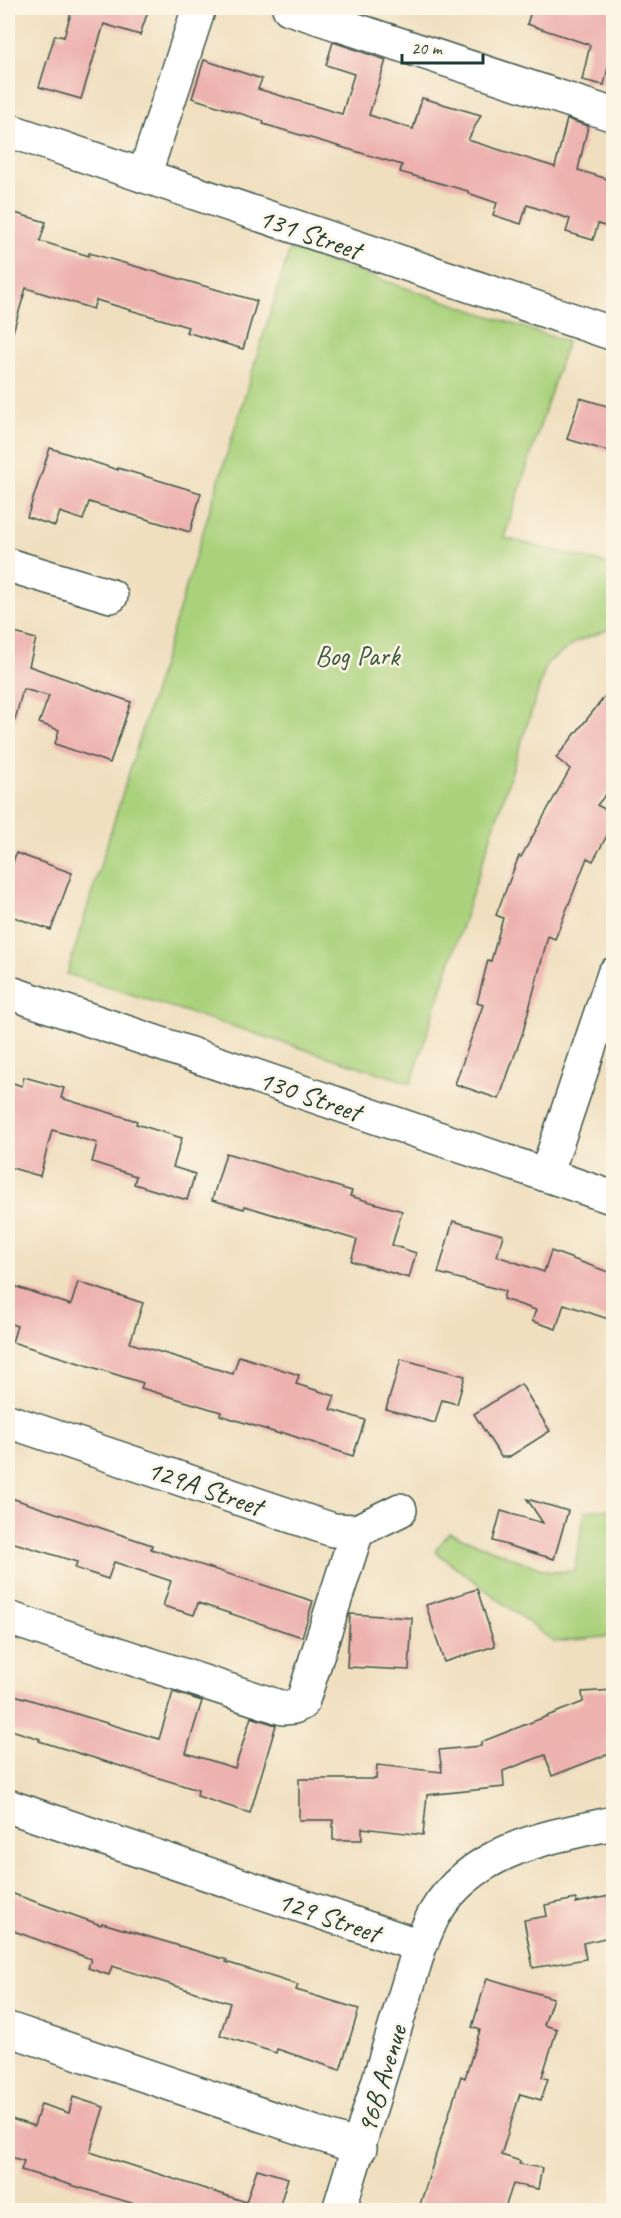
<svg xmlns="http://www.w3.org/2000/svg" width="621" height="2218" font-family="Caveat,sans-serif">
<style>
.green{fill:#aad27c;stroke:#648858;stroke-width:1.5}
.building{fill:#edb1ae}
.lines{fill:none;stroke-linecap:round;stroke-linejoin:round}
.minor-casing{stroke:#3e5549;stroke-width:36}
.minor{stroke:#fff;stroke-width:33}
.labels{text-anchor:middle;stroke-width:5;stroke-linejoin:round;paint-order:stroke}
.street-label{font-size:28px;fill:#1f3d34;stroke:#fcf5e5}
.park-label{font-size:28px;fill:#3b5b42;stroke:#fcf5e5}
</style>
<rect width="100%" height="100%" fill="#fcf5e5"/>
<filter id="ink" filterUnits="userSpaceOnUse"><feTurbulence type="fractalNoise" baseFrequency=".0167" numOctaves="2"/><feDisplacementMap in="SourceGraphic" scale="12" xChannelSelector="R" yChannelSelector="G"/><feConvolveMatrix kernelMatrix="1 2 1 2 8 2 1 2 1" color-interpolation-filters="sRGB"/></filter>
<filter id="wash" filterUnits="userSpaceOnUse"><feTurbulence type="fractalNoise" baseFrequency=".008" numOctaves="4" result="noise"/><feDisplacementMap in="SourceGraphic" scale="24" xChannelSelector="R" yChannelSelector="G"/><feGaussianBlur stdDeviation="1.35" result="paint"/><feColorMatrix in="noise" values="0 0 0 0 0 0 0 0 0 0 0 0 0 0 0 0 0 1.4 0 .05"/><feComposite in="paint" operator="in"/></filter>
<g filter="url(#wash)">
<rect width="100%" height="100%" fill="#f0dfbf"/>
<!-- green -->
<g class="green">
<path d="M290,249L567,342L504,538L613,565V628L578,641L547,663L411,1083L67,974Z"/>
<path d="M613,1509V1636L554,1642L435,1551L449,1533L550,1572L574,1571L585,1511Z"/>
</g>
<g id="blocks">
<!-- building -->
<g class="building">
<path d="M69,8H149L140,35L104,24L81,99L39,87L55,35L64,37L71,13L68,12Z"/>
<path d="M532,8H614V42L604,85L582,80L590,45L527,24Z"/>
<path d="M333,42L386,60L369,115L413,129L422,98L481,115L468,140L555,167L567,119L588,126L578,170L614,181V229L598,224L593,240L566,232L570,219L527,205L521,224L493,215L497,203L468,193V191L400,172L402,165L263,124L264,121L192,98L204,60L262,79L258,89L342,114L354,74L326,65Z"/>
<path d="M8,211L46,222L40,241L89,256V253L257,301L243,349L186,332L188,327L96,300L93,309L26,288L13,332L8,331Z"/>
<path d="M580,398L614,408V453L567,439Z"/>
<path d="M50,448L118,470V468L201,493L190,532L89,502L83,520L60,512L55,526L27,517Z"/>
<path d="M8,631L36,639L29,666L131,702L110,763L55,744L59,730L39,723L49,696L23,689L15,720L8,719Z"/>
<path d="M614,685V785L597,805L614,814V823L593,861L587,858L555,939L548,936L523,1032L499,1099L455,1084L483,1005L477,1003L488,960L491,961L503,918L496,915L519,856L521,857L570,769L556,758Z"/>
<path d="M16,853L72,873L51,930L8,915V878Z"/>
<path d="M24,1077L64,1088L61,1098L137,1121L136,1124L182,1138L173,1167L195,1174L187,1200L134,1184L136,1176L92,1162L97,1143L52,1130L40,1176L8,1167V1103L13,1083L22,1086Z"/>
<path d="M226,1153L352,1191L350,1196L402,1211L392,1245L416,1253L409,1278L351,1261L357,1240L245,1206L244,1209L212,1200Z"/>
<path d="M453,1221L503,1235L497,1256L544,1272L551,1251L614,1274V1321L564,1304L556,1329L532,1321L536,1310L503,1299L505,1291L438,1273Z"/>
<path d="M78,1282L143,1303L130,1343L233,1374L239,1356L299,1375L296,1384L335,1396L330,1409L365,1420L353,1456L281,1432L280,1434L220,1415L221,1412L141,1388L143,1383L12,1342L17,1326L8,1323V1284L71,1305Z"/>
<path d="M401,1359L465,1376L457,1404L442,1400L435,1423L386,1409Z"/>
<path d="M521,1384L550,1431L509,1457H501L474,1414Z"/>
<path d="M8,1497L152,1545L151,1549L313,1601L302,1637L198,1603L194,1615L163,1606L171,1581L114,1562L108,1579L75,1568L77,1562L8,1541Z"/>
<path d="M527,1499L568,1511L554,1559L493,1541L501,1511L543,1523Z"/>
<path d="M477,1589L495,1646L444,1662L426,1605Z"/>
<path d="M350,1614L412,1618L409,1670L347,1667Z"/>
<path d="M614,1690V1752L552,1776L545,1755L503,1771L504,1787L427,1795L423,1835L362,1828V1840H333V1820H299V1779H376L377,1765L442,1772L439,1750L481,1746V1742L583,1702L582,1692Z"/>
<path d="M173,1692L202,1701L186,1753L235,1768L251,1717L276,1725L250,1813L197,1796L198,1790L39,1741L40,1739L8,1729V1693L159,1739Z"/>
<path d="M8,1892L101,1925L102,1923L227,1960L226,1962L298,1985L296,1990L359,2009L340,2070L277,2049L276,2053L220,2035L230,2003L112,1966L109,1975L88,1968L91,1959L8,1929Z"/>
<path d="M614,1895V1936L583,1943L586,1959L533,1968L524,1920L547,1916L545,1905L576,1899V1903Z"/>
<path d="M487,1978L553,1998L544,2025L557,2029L542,2077L548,2079L541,2100L520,2094L501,2155L520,2161L519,2164L542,2168L538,2189L513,2184L504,2211H418L461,2076L465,2078L480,2030L472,2027Z"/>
<path d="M73,2097L104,2107L90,2152L246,2202L257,2169L288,2178L278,2211H158L21,2170L24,2161L8,2156V2118L34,2126L41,2104L69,2113Z"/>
</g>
</g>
</g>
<g filter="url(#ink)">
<use href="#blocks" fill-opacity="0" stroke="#3e5549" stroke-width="1.5"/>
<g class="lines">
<defs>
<g id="minor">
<path d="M289,8L614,115"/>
<path d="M8,130L614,334"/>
<path d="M144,176L199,8"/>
<path d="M8,565L111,596"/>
<path d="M8,992L614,1198"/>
<path d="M546,1175L614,974"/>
<path d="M8,1421L333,1530L357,1531L400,1510"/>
<path d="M8,1618L283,1708L294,1707L302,1703L357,1531"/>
<path d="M8,1806L420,1946C425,1935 429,1923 435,1913C473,1849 547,1837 614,1823"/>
<path d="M8,2029L360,2148"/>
<path d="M339,2210L420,1946"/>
</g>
</defs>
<!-- minor casing -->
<use href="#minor" class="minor-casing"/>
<!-- minor -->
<use href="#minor" class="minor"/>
</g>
</g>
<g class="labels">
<!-- street labels -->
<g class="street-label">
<text transform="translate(310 233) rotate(19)" y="10">131 Street</text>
<text transform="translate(310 1095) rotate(19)" y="10">130 Street</text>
<text transform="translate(205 1487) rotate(19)" y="10">129A Street</text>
<text transform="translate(329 1916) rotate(19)" y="10">129 Street</text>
<text transform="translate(381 2079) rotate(-73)" y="10">96B Avenue</text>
</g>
<!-- park labels -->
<g class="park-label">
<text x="357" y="665">Bog Park</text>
</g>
</g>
<!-- margin -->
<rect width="621" height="2218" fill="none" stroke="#fcf5e5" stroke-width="30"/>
<!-- scale -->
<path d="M402 54v9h81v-9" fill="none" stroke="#1f3d34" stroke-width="3"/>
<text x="411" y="54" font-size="18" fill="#1f3d34" stroke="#fcf5e5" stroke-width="4.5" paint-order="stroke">20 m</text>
</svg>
